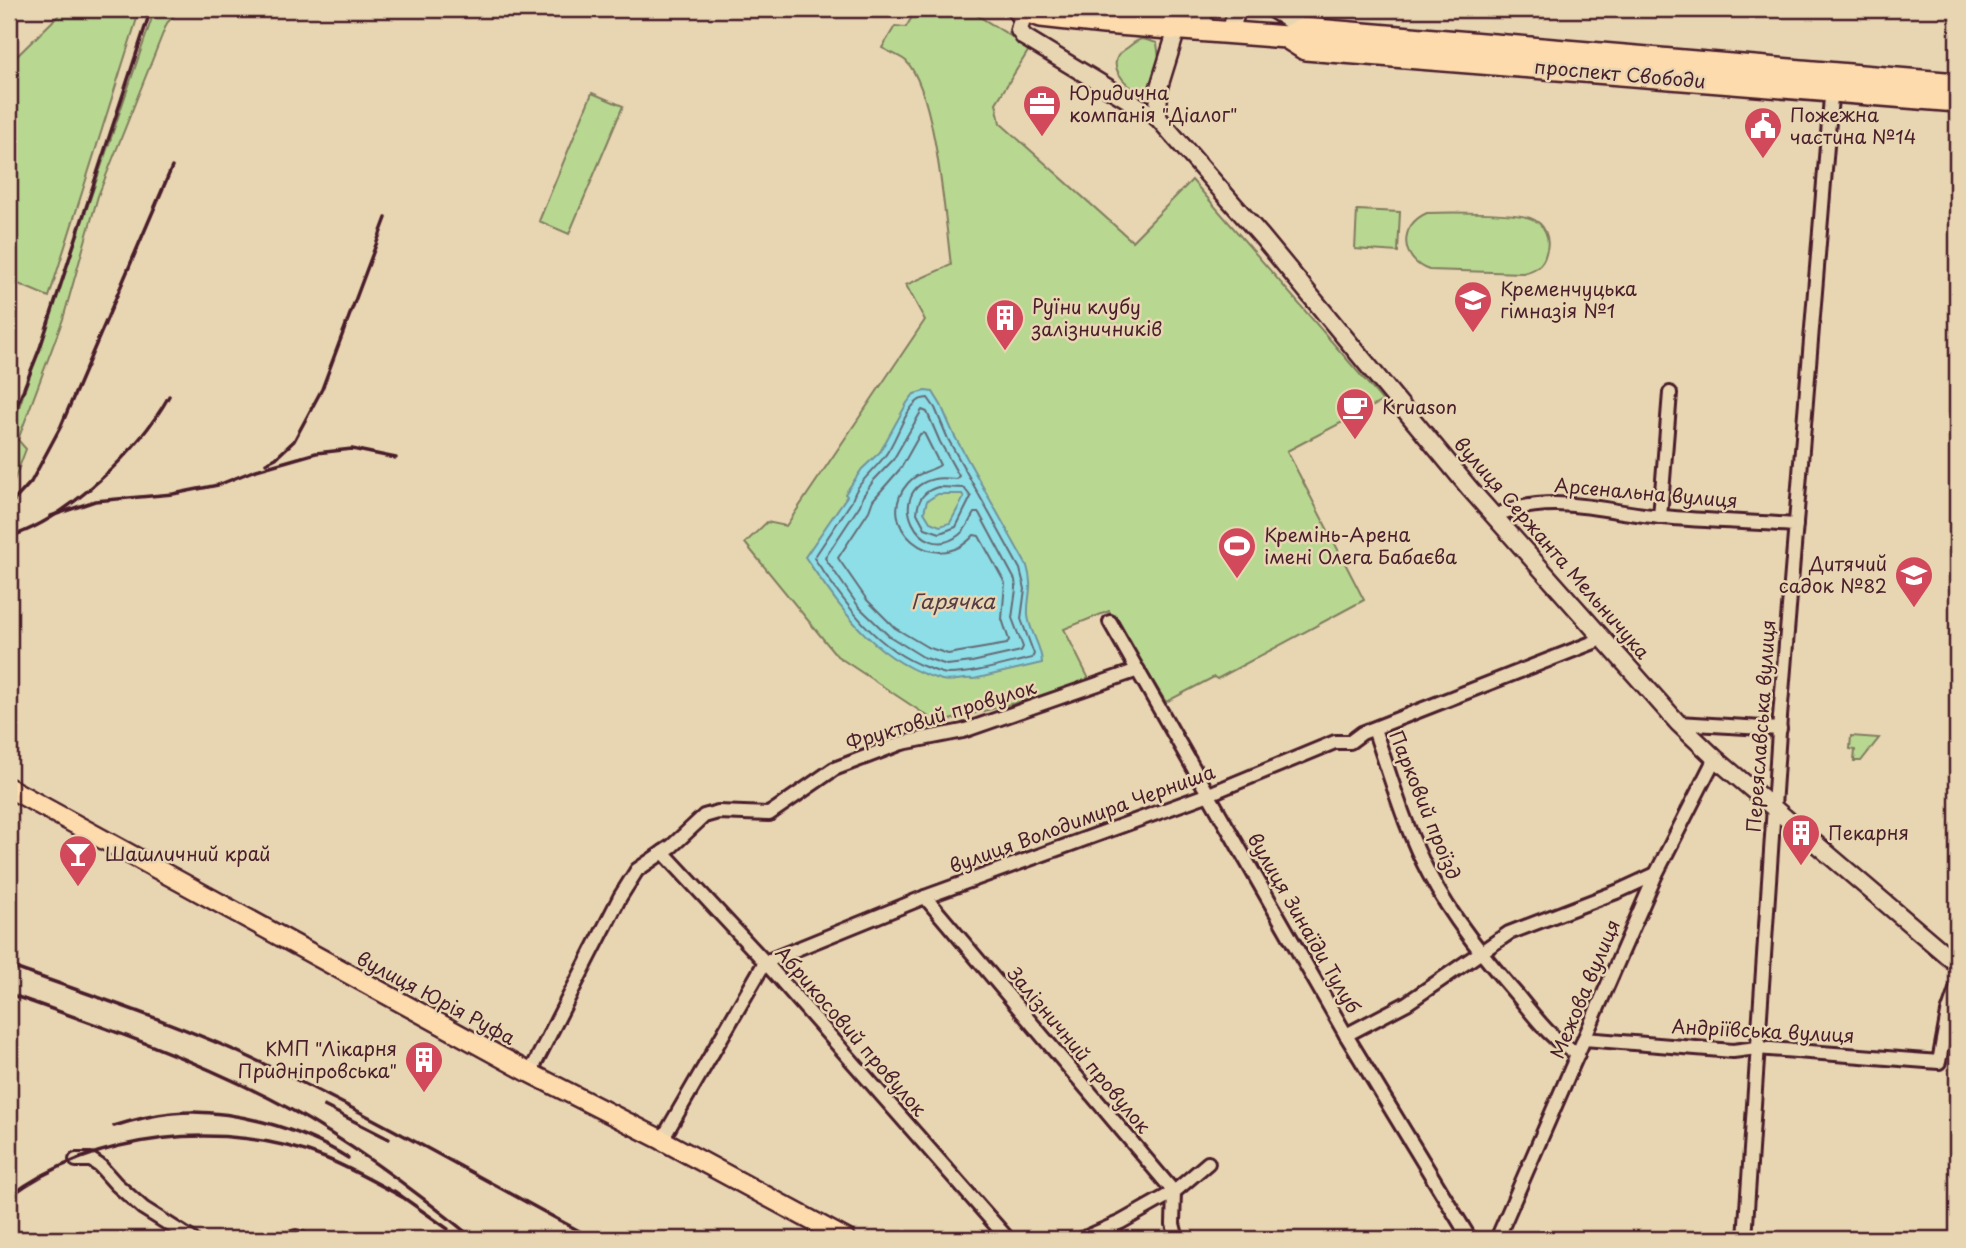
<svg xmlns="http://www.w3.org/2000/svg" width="1966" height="1248" font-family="'Playpen Sans',sans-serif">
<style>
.green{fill:#b8d891;stroke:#817c5e;stroke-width:2}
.water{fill:#8ddee6;stroke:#72929b;stroke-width:2;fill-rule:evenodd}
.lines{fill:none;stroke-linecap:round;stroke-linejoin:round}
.shore{stroke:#656b76;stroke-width:2}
.street-casing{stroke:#4a1f2b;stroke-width:18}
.secondary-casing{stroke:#4a1f2b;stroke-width:21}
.primary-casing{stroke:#4a1f2b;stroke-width:23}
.highway-casing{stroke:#4a1f2b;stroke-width:26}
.street{stroke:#e8d6b3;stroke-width:12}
.secondary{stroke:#e8d6b3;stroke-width:16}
.primary{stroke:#fedbac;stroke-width:18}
.highway{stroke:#fedbac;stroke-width:21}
.rail{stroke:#4a1f2b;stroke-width:3.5}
.labels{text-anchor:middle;stroke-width:5;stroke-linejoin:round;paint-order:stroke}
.street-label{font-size:19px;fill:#4a1f2b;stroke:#e8d6b3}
.poi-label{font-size:19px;fill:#4a1f2b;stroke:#e8d6b3;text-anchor:start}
.water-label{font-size:21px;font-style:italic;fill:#543c47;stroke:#e8d6b3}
</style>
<rect width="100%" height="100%" fill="#e8d6b3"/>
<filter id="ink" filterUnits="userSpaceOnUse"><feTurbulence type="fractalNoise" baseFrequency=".0143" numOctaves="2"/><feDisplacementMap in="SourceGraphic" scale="14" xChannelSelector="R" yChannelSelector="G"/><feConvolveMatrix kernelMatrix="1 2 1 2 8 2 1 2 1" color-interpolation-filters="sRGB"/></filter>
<g filter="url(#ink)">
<!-- green -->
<g class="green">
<path d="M65,9H140L49,297L9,280V64Z"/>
<path d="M155,9H180L167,23L98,196L63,319L18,440L26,449L9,494V429L16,416Z"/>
<path d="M917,9H967L1030,48L996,103L1000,123L1132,241L1192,180L1383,401L1287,451L1364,600L1217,679L1214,677L1166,702L1109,611L1064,629L1091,683L938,723L837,656L745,543L767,522L786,526L925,320L906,285L951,265C945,219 936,92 906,61C900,56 889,52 882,48L895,26L906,27Z"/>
<path d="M1143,39L1157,43L1160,66L1149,90L1140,93C1125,85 1104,64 1124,50C1132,45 1135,40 1143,39Z"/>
<path d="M592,93L623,106L569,234L539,221Z"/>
<path d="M1357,210L1400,212L1398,252L1355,249Z"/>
<path d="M1427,213C1448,212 1512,212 1530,218C1545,223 1551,239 1546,253C1543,266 1535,270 1523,273L1429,270C1400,260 1398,225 1427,213Z"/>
<path d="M1851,736L1879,738L1861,761H1854L1855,750L1850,749Z"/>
</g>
<!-- water -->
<path class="water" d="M925,391L933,392L941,405L954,435L1027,566C1034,589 1027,595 1028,615C1029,631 1042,646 1042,663L974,679C963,677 952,683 942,680C875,662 842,610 805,557L847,496L845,494L862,469L880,452L907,403L914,394ZM938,494H962L964,497L950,523L940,526L930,522L924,512L927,501Z"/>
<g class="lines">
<!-- shore -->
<g class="shore">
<path d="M928,398L935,408L948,439L1020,569L1025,589L1021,619L1034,654L1032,658C1006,664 973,674 948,674C942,674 934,670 928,668C875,649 844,602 814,558L852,501C857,482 873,472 884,457C896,443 903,412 918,401C921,398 924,399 928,398Z"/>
<path d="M922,410L927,412L940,442L959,476L956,479C949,479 941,477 934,479C883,490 919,566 959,535C967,529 969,521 974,513H979L1015,580L1016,589L1012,618L1023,647L1021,651L972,662L947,665L923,657L889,636L859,607L825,558L860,505L863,496L874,480L893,460Z"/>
<path d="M924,433L940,465C930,472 917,472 908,483C872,524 934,580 974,535L979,536L1005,583L1002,619L1009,640L1007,644L948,654L927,647L895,628L867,600L838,558L869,511L873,500L901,468L920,434Z"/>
<path d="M938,487L964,488L971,497L956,527L940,533L925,528L917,513C918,499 924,491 938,487Z"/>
</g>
<defs>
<g id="street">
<path d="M1494,516C1554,491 1601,512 1662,517C1707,521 1752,522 1796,525"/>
<path d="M1660,517L1670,393"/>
<path d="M1110,622L1346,1035L1470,1239"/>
<path d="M1678,723L1780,729"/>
<path d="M1374,729C1391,777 1405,829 1429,874C1452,918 1484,957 1517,995C1535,1017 1552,1041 1578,1054"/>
<path d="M663,852L765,962L1008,1239"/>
<path d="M925,897L1174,1192L1173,1224L1177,1239"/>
<path d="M1346,1035L1407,1003L1509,933L1619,891L1656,874"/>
<path d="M1584,1039L1733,1051L1757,1048L1939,1062L1948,1013L1957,987"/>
<path d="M530,1073L620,897L637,870L672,846L704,816L718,812L769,814L834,769L902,743L963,731L1138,670"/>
<path d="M662,1140L765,962L925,897L1209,794L1335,742H1350L1362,733L1602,639"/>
<path d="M76,1160H91L100,1166L116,1184L143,1208L192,1239"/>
<path d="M290,1239L296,1237L302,1239"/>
<path d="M1082,1239L1121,1222L1174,1192L1208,1163"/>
<path d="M1497,1239L1656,874L1715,758"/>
<path d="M1745,1239L1780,717L1832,85"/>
</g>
<g id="secondary">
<path d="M1198,9L1208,31"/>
<path d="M1272,9L1304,29"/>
<path d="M1024,11L1019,30L1024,37L1158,118L1262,237L1470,489L1678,723L1715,758L1957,964"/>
<path d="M1142,26L1153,9"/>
<path d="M1230,33L1237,9"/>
<path d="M1158,118L1159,87L1177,29"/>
</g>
<path id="primary" d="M9,788L530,1073L662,1140L846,1239"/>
<g id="highway">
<path d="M1017,9L1041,16L1104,23L1286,37L1305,49L1957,101"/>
<path d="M1286,37L1304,29L1957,84"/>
</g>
</defs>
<!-- street casing -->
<use href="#street" class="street-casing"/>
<!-- secondary casing -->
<use href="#secondary" class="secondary-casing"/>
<!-- primary casing -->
<use href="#primary" class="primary-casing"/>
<!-- highway casing -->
<use href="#highway" class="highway-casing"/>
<!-- street -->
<use href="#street" class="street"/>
<!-- secondary -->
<use href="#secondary" class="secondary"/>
<!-- primary -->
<use href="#primary" class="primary"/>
<!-- highway -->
<use href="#highway" class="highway"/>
<!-- rail -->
<g class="rail">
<path d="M9,426L40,348L151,9"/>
<path d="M266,463L276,458L294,441L322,389L386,218"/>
<path d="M9,506L31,482L61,426L172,167"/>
<path d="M51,516L95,501L173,494L218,485L253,471L316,453L352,449L396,458"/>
<path d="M9,537C68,519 139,450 169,396"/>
<path d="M9,966C94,996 180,1024 262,1063C375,1117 484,1180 594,1239"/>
<path d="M9,994C104,1027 199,1060 288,1108C353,1144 417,1192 474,1239"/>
<path d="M324,1106L389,1139"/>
<path d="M114,1126C133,1120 152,1115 172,1113C228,1107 301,1128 348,1158"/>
<path d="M394,1191L448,1229"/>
<path d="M9,1197C95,1132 225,1119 325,1158C352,1169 377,1183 402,1197"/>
</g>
</g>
</g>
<!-- icons -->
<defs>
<symbol id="office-pin" viewBox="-11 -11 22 30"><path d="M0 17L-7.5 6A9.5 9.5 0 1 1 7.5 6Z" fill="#d1495b" stroke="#e8d6b3"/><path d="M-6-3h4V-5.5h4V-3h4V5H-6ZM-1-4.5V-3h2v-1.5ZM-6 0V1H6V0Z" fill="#fff"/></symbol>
<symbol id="civic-pin" viewBox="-11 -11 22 30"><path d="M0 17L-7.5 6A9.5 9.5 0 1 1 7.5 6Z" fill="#d1495b" stroke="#e8d6b3"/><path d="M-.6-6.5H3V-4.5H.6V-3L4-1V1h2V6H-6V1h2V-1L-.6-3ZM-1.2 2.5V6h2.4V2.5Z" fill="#fff"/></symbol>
<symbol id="school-pin" viewBox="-11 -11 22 30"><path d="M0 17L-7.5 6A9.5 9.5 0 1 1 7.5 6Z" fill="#d1495b" stroke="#e8d6b3"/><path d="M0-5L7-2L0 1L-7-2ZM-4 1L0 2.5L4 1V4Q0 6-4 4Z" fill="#fff"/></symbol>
<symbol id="building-pin" viewBox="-11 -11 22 30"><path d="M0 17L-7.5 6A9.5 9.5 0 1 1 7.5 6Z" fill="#d1495b" stroke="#e8d6b3"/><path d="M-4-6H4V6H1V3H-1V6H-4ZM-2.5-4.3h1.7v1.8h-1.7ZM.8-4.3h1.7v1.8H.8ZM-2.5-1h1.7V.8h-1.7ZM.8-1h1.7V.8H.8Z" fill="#fff"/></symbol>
<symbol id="cafe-pin" viewBox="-11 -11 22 30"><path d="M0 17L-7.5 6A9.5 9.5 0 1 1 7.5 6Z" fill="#d1495b" stroke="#e8d6b3"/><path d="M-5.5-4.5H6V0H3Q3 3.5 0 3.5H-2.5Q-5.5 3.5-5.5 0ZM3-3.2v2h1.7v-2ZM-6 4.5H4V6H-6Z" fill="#fff"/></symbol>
<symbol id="stadium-pin" viewBox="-11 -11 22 30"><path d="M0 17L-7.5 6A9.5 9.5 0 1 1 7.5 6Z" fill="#d1495b" stroke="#e8d6b3"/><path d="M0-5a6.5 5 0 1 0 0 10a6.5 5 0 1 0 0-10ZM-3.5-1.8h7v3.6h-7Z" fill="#fff"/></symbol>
<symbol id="bar-pin" viewBox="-11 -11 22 30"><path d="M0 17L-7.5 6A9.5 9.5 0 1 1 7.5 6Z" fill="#d1495b" stroke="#e8d6b3"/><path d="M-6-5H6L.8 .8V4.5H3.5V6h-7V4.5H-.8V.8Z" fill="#fff"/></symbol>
</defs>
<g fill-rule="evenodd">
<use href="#office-pin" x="1020" y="82" width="44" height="60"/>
<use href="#civic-pin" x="1741" y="104" width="44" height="60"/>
<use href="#school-pin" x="1451" y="278" width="44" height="60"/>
<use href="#building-pin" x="983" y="296" width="44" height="60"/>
<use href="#cafe-pin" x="1333" y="385" width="44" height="60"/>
<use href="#stadium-pin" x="1215" y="524" width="44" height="60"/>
<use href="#school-pin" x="1892" y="553" width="44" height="60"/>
<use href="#building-pin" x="1779" y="811" width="44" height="60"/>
<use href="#bar-pin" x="56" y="832" width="44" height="60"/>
<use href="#building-pin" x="402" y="1038" width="44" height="60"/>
</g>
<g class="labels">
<!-- street labels -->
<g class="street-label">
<text transform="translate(1620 74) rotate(5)" y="7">проспект Свободи</text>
<text transform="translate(1646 493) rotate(5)" y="7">Арсенальна вулиця</text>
<text transform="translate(1552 548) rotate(49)" y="7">вулиця Сержанта Мельничука</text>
<text transform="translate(941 715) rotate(-17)" y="7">Фруктовий провулок</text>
<text transform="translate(1761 726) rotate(-86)" y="7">Переяславська вулиця</text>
<text transform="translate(1425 805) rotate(68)" y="7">Парковий проїзд</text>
<text transform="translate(1082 819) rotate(-20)" y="7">вулиця Володимира Черниша</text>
<text transform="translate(1304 923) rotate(60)" y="7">вулиця Зинаїди Тулуб</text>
<text transform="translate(1585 989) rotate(-67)" y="7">Межова вулиця</text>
<text transform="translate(436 998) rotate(28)" y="7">вулиця Юрія Руфа</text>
<text transform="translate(851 1031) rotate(49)" y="7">Абрикосовий провулок</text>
<text transform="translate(1763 1031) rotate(3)" y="7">Андріївська вулиця</text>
<text transform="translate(1079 1050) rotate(50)" y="7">Залізничний провулок</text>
</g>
<!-- poi labels -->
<g class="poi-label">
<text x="1069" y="100">Юридична<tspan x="1069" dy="22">компанія "Діалог"</tspan></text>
<text x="1790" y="122">Пожежна<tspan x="1790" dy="22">частина №14</tspan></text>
<text x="1500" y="296">Кременчуцька<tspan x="1500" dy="22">гімназія №1</tspan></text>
<text x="1032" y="314">Руїни клубу<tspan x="1032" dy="22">залізничників</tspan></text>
<text x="1382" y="414">Kruason</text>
<text x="1264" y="542">Кремінь-Арена<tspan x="1264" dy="22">імені Олега Бабаєва</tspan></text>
<text x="1887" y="571" text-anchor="end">Дитячий<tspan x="1887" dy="22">садок №82</tspan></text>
<text x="1828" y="840">Пекарня</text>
<text x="105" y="861">Шашличний край</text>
<text x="397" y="1056" text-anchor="end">КМП "Лікарня<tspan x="397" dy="22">Придніпровська"</tspan></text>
</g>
<!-- water labels -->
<g class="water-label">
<text x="953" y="609">Гарячка</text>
</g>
</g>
<!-- margin -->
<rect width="1966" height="1248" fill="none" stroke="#e8d6b3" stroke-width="35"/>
<rect x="18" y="18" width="1931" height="1213" fill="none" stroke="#4a1f2b" stroke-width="2.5" filter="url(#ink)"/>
</svg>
